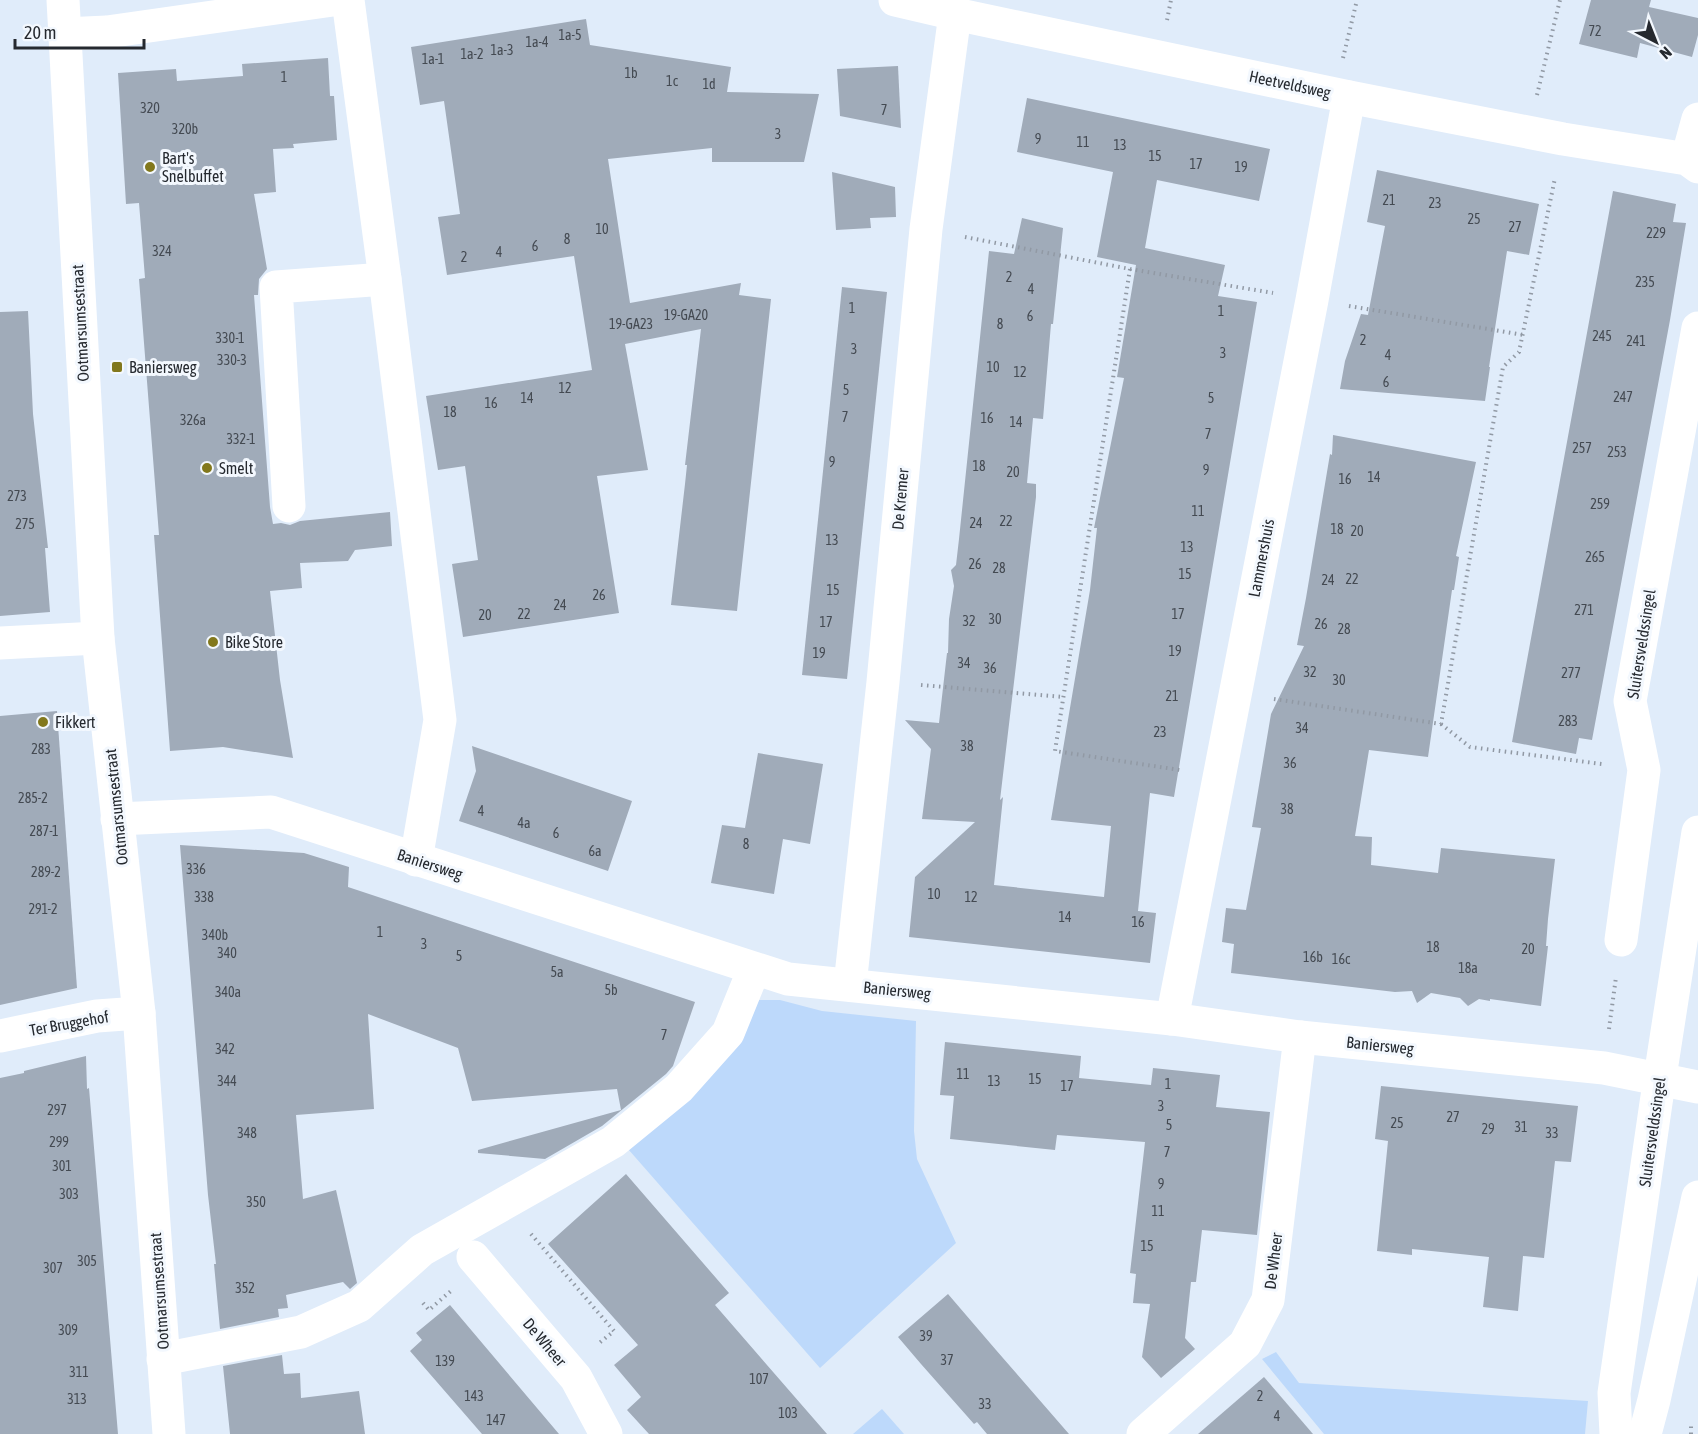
<svg xmlns="http://www.w3.org/2000/svg" width="1698" height="1434" font-family="'Asap Condensed',sans-serif">
<style>
.green{fill:#bdd9fb}
.building{fill:#a0abb9}
.lines{fill:none;stroke-linecap:round;stroke-linejoin:round}
.path{stroke:#9199a4;stroke-width:4;stroke-dasharray:1.5 4.5;stroke-linecap:butt}
.minor{stroke:#fff;stroke-width:33}
.major{stroke:#fff;stroke-width:33}
.poi-dot{fill:#82781d;stroke:#f3f8fe;stroke-width:2}
.labels{text-anchor:middle;stroke-width:6;stroke-linejoin:round;paint-order:stroke}
.number-label{font-size:14px;fill:#444a52}
.street-label{font-size:16px;fill:#25292f;stroke:#f3f8fe}
.poi-label{font-size:16px;fill:#25292f;stroke:#f3f8fe;text-anchor:start}
</style>
<rect width="100%" height="100%" fill="#e0ecfa"/>
<!-- green -->
<g class="green">
<path d="M757,1000H780L822,1011L916,1021L914,1131L917,1159L956,1243L820,1368L628,1149Z"/>
<path d="M1276,1352L1299,1383L1588,1401L1585,1434H1324L1262,1359Z"/>
<path d="M882,1409L904,1434H853Z"/>
</g>
<!-- building -->
<g class="building">
<path d="M1591,0H1651L1649,7L1698,18V35L1692,57L1640,43L1637,58L1579,44Z"/>
<path d="M586,19L590,45L731,67L727,92L819,94L804,162H712V148L608,159L630,303L741,283L739,295L771,299L737,611L671,605L685,484L687,465H685L701,329L625,344L648,470L597,476L619,613L463,637L452,564L478,560L465,466L438,470L426,396L592,370L574,256L447,275L438,217L460,214L444,101L420,105L411,47Z"/>
<path d="M328,58L330,96H334L337,140L293,144L294,148L273,149L276,192L254,194L267,269L259,279L258,295H254L270,507L273,524L281,523L290,525L300,521L390,512L392,546L355,550L348,561L300,563L302,588L270,591L280,680L293,758L223,747L170,751L154,535H159L139,279L145,278L139,203L126,204L118,73L176,69L177,81L243,76L242,64Z"/>
<path d="M898,66L901,128L840,116L837,69Z"/>
<path d="M1027,98L1270,149L1259,201L1157,180L1145,248L1225,265L1218,296L1257,302L1174,797L1150,793L1138,911L1156,913L1150,963L909,937L915,877L975,822L922,819L931,749L905,720L939,723L947,653H948L949,619L954,586L951,570L956,565L959,539L989,251L1014,254L1022,218L1063,228L1053,324H1051L1043,419L1033,418L1027,483L1036,484V497L1000,800L1003,797L994,885L1104,897L1111,826L1051,820L1090,590L1097,528H1094L1124,378L1117,377L1136,265L1097,257L1113,172L1017,152Z"/>
<path d="M1377,170L1539,204L1529,255L1507,251L1489,367H1490L1485,401L1340,389L1345,361L1361,314L1368,315L1385,226L1367,222Z"/>
<path d="M832,172L895,187L896,217L870,218L871,228L836,230Z"/>
<path d="M1613,191L1676,204L1673,222L1686,223L1670,320L1592,740L1579,738L1576,754L1512,742Z"/>
<path d="M842,287L887,292L847,679L802,675Z"/>
<path d="M28,311L33,414L48,548H45L50,612L0,616V312Z"/>
<path d="M1333,435L1476,462L1456,556L1459,557L1454,590H1452L1428,757L1369,750L1355,836L1372,837L1371,865L1438,873L1441,848L1555,859L1548,919L1546,946H1548L1541,1006L1490,999V1001L1479,999L1468,1006L1460,998L1431,993L1417,1003L1412,991L1395,992L1231,973L1234,944L1222,942L1226,908L1246,910L1261,828L1252,827L1271,714L1304,646L1297,645L1306,598L1330,454L1332,455Z"/>
<path d="M57,711L77,988L0,1005V716Z"/>
<path d="M472,746L632,801L608,871L459,821L476,771Z"/>
<path d="M758,753L823,764L810,844L783,839L774,894L711,883L722,825L745,828Z"/>
<path d="M180,845L304,853L349,867L348,887L695,1002L673,1066L666,1074L602,1126L545,1159L478,1153V1150L621,1110L617,1089L472,1101L458,1048L368,1014L374,1109L296,1115L303,1199L336,1190L357,1283L350,1289L343,1282L286,1295L288,1308L278,1309L279,1317L220,1329L214,1264H216L208,1195Z"/>
<path d="M945,1042L1081,1056L1079,1078L1151,1085L1153,1068L1220,1075L1216,1107L1270,1112L1257,1235L1202,1230L1196,1282H1191L1185,1338L1195,1349L1161,1378L1142,1357L1150,1304L1133,1303L1136,1274L1130,1273L1145,1142L1057,1135L1055,1150L950,1139L954,1096L940,1095Z"/>
<path d="M86,1056L87,1089L89,1088L118,1434H0V1078L24,1073V1071Z"/>
<path d="M1381,1086L1578,1106L1571,1162L1555,1161L1544,1258L1523,1256L1518,1311L1483,1307L1489,1257L1412,1249V1255L1377,1251L1388,1141L1375,1139Z"/>
<path d="M626,1174L729,1293L715,1305L827,1434H649L627,1410L641,1397L614,1365L638,1345L548,1244Z"/>
<path d="M948,1294L996,1350L1069,1434H987L977,1422L974,1424L921,1364L898,1337Z"/>
<path d="M450,1305L559,1434H482L410,1351L422,1340L416,1333Z"/>
<path d="M282,1355L284,1374L300,1373L301,1398L359,1391L365,1434H230L223,1366Z"/>
<path d="M1264,1377L1313,1434H1198Z"/>
</g>
<g class="lines">
<!-- path -->
<g class="path">
<path d="M1167,20L1171,0"/>
<path d="M1343,58L1357,0"/>
<path d="M1537,95L1560,0"/>
<path d="M965,237L1130,269L1273,293"/>
<path d="M1130,269L1055,751L1180,770"/>
<path d="M1349,306L1524,335"/>
<path d="M921,685L1064,697"/>
<path d="M1274,699L1441,724L1503,367L1519,352L1555,178"/>
<path d="M1441,724L1470,747L1602,764"/>
<path d="M1609,1029L1616,977"/>
<path d="M531,1234L614,1331L598,1344"/>
<path d="M423,1303L429,1310L452,1290"/>
<path d="M1691,1434V1423"/>
</g>
<!-- minor -->
<g class="minor">
<path d="M63,0L98,638L139,1013L169,1434"/>
<path d="M348,0L385,279L440,720L416,860"/>
<path d="M895,0L955,14L1349,97L1563,139L1687,159L1698,167"/>
<path d="M64,34L107,32L333,0"/>
<path d="M1687,159L1698,119"/>
<path d="M289,506L276,287L385,279"/>
<path d="M0,643L98,638"/>
<path d="M117,819L271,812L788,979L1172,1019L1300,1037L1604,1068L1698,1087"/>
<path d="M1621,940L1644,770L1630,701L1698,328"/>
<path d="M850,985L883,682L926,229L955,14"/>
<path d="M1172,1019L1312,300L1349,97"/>
<path d="M0,1036L97,1016L139,1013"/>
<path d="M473,1257L576,1378L606,1434"/>
<path d="M163,1359L301,1332L359,1306L422,1250L613,1142L679,1088L728,1033L754,969"/>
<path d="M1143,1434L1245,1344L1268,1300L1300,1037"/>
</g>
<!-- major -->
<g class="major">
<path d="M1616,1434L1614,1393L1656,1103L1698,832"/>
<path d="M1645,1434L1654,1400L1698,1197"/>
</g>
</g>
<!-- markers -->
<g class="poi-dot">
<circle cx="150" cy="167" r="6"/>
<rect x="111" y="361" width="12" height="12" rx="3"/>
<circle cx="207" cy="468" r="6"/>
<circle cx="213" cy="642" r="6"/>
<circle cx="43" cy="722" r="6"/>
</g>
<g class="labels">
<!-- number labels -->
<g class="number-label">
<text x="1595" y="36">72</text>
<text x="570" y="40">1a-5</text>
<text x="537" y="47">1a-4</text>
<text x="502" y="55">1a-3</text>
<text x="472" y="59">1a-2</text>
<text x="433" y="64">1a-1</text>
<text x="631" y="78">1b</text>
<text x="284" y="82">1</text>
<text x="672" y="86">1c</text>
<text x="709" y="89">1d</text>
<text x="150" y="113">320</text>
<text x="884" y="115">7</text>
<text x="185" y="134">320b</text>
<text x="778" y="139">3</text>
<text x="1038" y="144">9</text>
<text x="1083" y="147">11</text>
<text x="1120" y="150">13</text>
<text x="1155" y="161">15</text>
<text x="1196" y="169">17</text>
<text x="1241" y="172">19</text>
<text x="1389" y="205">21</text>
<text x="1435" y="208">23</text>
<text x="1474" y="224">25</text>
<text x="1515" y="232">27</text>
<text x="602" y="234">10</text>
<text x="1656" y="238">229</text>
<text x="567" y="244">8</text>
<text x="535" y="251">6</text>
<text x="162" y="256">324</text>
<text x="499" y="257">4</text>
<text x="464" y="262">2</text>
<text x="1009" y="282">2</text>
<text x="1645" y="287">235</text>
<text x="1031" y="294">4</text>
<text x="852" y="313">1</text>
<text x="1221" y="316">1</text>
<text x="686" y="320">19-GA20</text>
<text x="1030" y="321">6</text>
<text x="631" y="329">19-GA23</text>
<text x="1000" y="329">8</text>
<text x="1602" y="341">245</text>
<text x="230" y="343">330-1</text>
<text x="1363" y="345">2</text>
<text x="1636" y="346">241</text>
<text x="854" y="354">3</text>
<text x="1223" y="358">3</text>
<text x="1388" y="360">4</text>
<text x="232" y="365">330-3</text>
<text x="993" y="372">10</text>
<text x="1020" y="377">12</text>
<text x="1386" y="387">6</text>
<text x="565" y="393">12</text>
<text x="846" y="395">5</text>
<text x="1623" y="402">247</text>
<text x="527" y="403">14</text>
<text x="1211" y="403">5</text>
<text x="491" y="408">16</text>
<text x="450" y="417">18</text>
<text x="845" y="422">7</text>
<text x="987" y="423">16</text>
<text x="193" y="425">326a</text>
<text x="1016" y="427">14</text>
<text x="1208" y="439">7</text>
<text x="241" y="444">332-1</text>
<text x="1582" y="453">257</text>
<text x="1617" y="457">253</text>
<text x="832" y="467">9</text>
<text x="979" y="471">18</text>
<text x="1206" y="475">9</text>
<text x="1013" y="477">20</text>
<text x="1374" y="482">14</text>
<text x="1345" y="484">16</text>
<text x="17" y="501">273</text>
<text x="1600" y="509">259</text>
<text x="1198" y="516">11</text>
<text x="1006" y="526">22</text>
<text x="976" y="528">24</text>
<text x="25" y="529">275</text>
<text x="1337" y="534">18</text>
<text x="1357" y="536">20</text>
<text x="832" y="545">13</text>
<text x="1187" y="552">13</text>
<text x="1595" y="562">265</text>
<text x="975" y="569">26</text>
<text x="999" y="573">28</text>
<text x="1185" y="579">15</text>
<text x="1352" y="584">22</text>
<text x="1328" y="585">24</text>
<text x="833" y="595">15</text>
<text x="599" y="600">26</text>
<text x="560" y="610">24</text>
<text x="1584" y="615">271</text>
<text x="524" y="619">22</text>
<text x="1178" y="619">17</text>
<text x="485" y="620">20</text>
<text x="995" y="624">30</text>
<text x="969" y="626">32</text>
<text x="826" y="627">17</text>
<text x="1321" y="629">26</text>
<text x="1344" y="634">28</text>
<text x="1175" y="656">19</text>
<text x="819" y="658">19</text>
<text x="964" y="668">34</text>
<text x="990" y="673">36</text>
<text x="1310" y="677">32</text>
<text x="1571" y="678">277</text>
<text x="1339" y="685">30</text>
<text x="1172" y="701">21</text>
<text x="1568" y="726">283</text>
<text x="1302" y="733">34</text>
<text x="1160" y="737">23</text>
<text x="967" y="751">38</text>
<text x="41" y="754">283</text>
<text x="1290" y="768">36</text>
<text x="33" y="803">285-2</text>
<text x="1287" y="814">38</text>
<text x="481" y="816">4</text>
<text x="524" y="828">4a</text>
<text x="44" y="836">287-1</text>
<text x="556" y="838">6</text>
<text x="746" y="849">8</text>
<text x="595" y="856">6a</text>
<text x="196" y="874">336</text>
<text x="46" y="877">289-2</text>
<text x="934" y="899">10</text>
<text x="204" y="902">338</text>
<text x="971" y="902">12</text>
<text x="43" y="914">291-2</text>
<text x="1065" y="922">14</text>
<text x="1138" y="927">16</text>
<text x="380" y="937">1</text>
<text x="215" y="940">340b</text>
<text x="424" y="949">3</text>
<text x="1433" y="952">18</text>
<text x="1528" y="954">20</text>
<text x="227" y="958">340</text>
<text x="459" y="961">5</text>
<text x="1313" y="962">16b</text>
<text x="1341" y="964">16c</text>
<text x="1468" y="973">18a</text>
<text x="557" y="977">5a</text>
<text x="611" y="995">5b</text>
<text x="228" y="997">340a</text>
<text x="664" y="1040">7</text>
<text x="225" y="1054">342</text>
<text x="963" y="1079">11</text>
<text x="1035" y="1084">15</text>
<text x="227" y="1086">344</text>
<text x="994" y="1086">13</text>
<text x="1168" y="1089">1</text>
<text x="1067" y="1091">17</text>
<text x="1161" y="1111">3</text>
<text x="57" y="1115">297</text>
<text x="1453" y="1122">27</text>
<text x="1397" y="1128">25</text>
<text x="1169" y="1130">5</text>
<text x="1521" y="1132">31</text>
<text x="1488" y="1134">29</text>
<text x="247" y="1138">348</text>
<text x="1552" y="1138">33</text>
<text x="59" y="1147">299</text>
<text x="1167" y="1157">7</text>
<text x="62" y="1171">301</text>
<text x="1161" y="1189">9</text>
<text x="69" y="1199">303</text>
<text x="256" y="1207">350</text>
<text x="1158" y="1216">11</text>
<text x="1147" y="1251">15</text>
<text x="87" y="1266">305</text>
<text x="53" y="1273">307</text>
<text x="245" y="1293">352</text>
<text x="68" y="1335">309</text>
<text x="926" y="1341">39</text>
<text x="947" y="1365">37</text>
<text x="445" y="1366">139</text>
<text x="79" y="1377">311</text>
<text x="759" y="1384">107</text>
<text x="474" y="1401">143</text>
<text x="1260" y="1401">2</text>
<text x="77" y="1404">313</text>
<text x="985" y="1409">33</text>
<text x="788" y="1418">103</text>
<text x="1277" y="1421">4</text>
<text x="496" y="1425">147</text>
</g>
<!-- street labels -->
<g class="street-label">
<text transform="translate(1290 84) rotate(12)" y="6">Heetveldsweg</text>
<text transform="translate(80 323) rotate(-93)" y="6">Ootmarsumsestraat</text>
<text transform="translate(900 499) rotate(-85)" y="6">De Kremer</text>
<text transform="translate(1261 558) rotate(-79)" y="6">Lammershuis</text>
<text transform="translate(1641 644) rotate(-81)" y="6">Sluitersveldssingel</text>
<text transform="translate(116 807) rotate(-96)" y="6">Ootmarsumsestraat</text>
<text transform="translate(430 864) rotate(18)" y="6">Baniersweg</text>
<text transform="translate(897 990) rotate(6)" y="6">Baniersweg</text>
<text transform="translate(69 1023) rotate(-10)" y="6">Ter Bruggehof</text>
<text transform="translate(1380 1045) rotate(6)" y="6">Baniersweg</text>
<text transform="translate(1652 1132) rotate(-82)" y="6">Sluitersveldssingel</text>
<text transform="translate(1273 1261) rotate(-83)" y="6">De Wheer</text>
<text transform="translate(159 1291) rotate(-94)" y="6">Ootmarsumsestraat</text>
<text transform="translate(545 1342) rotate(50)" y="6">De Wheer</text>
</g>
<!-- poi labels -->
<g class="poi-label">
<text x="162" y="164">Bart's<tspan x="162" dy="18">Snelbuffet</tspan></text>
<text x="129" y="373">Baniersweg</text>
<text x="219" y="474">Smelt</text>
<text x="225" y="648">Bike Store</text>
<text x="55" y="728">Fikkert</text>
</g>
</g>
<!-- north arrow -->
<g transform="translate(1656 42) rotate(138)" stroke="#f3f8fe" stroke-width="4.5" paint-order="stroke">
<path d="M0-4.5L10 22L0 15L-10 22Z" fill="#25292f"/>
<text y="-9" font-size="16" font-weight="bold" text-anchor="middle" fill="#25292f">N</text>
</g>
<!-- scale -->
<path d="M15 39v9h129v-9" fill="none" stroke="#25292f" stroke-width="3"/>
<text x="24" y="39" font-size="18" fill="#25292f" stroke="#f3f8fe" stroke-width="4.5" paint-order="stroke">20 m</text>
</svg>
